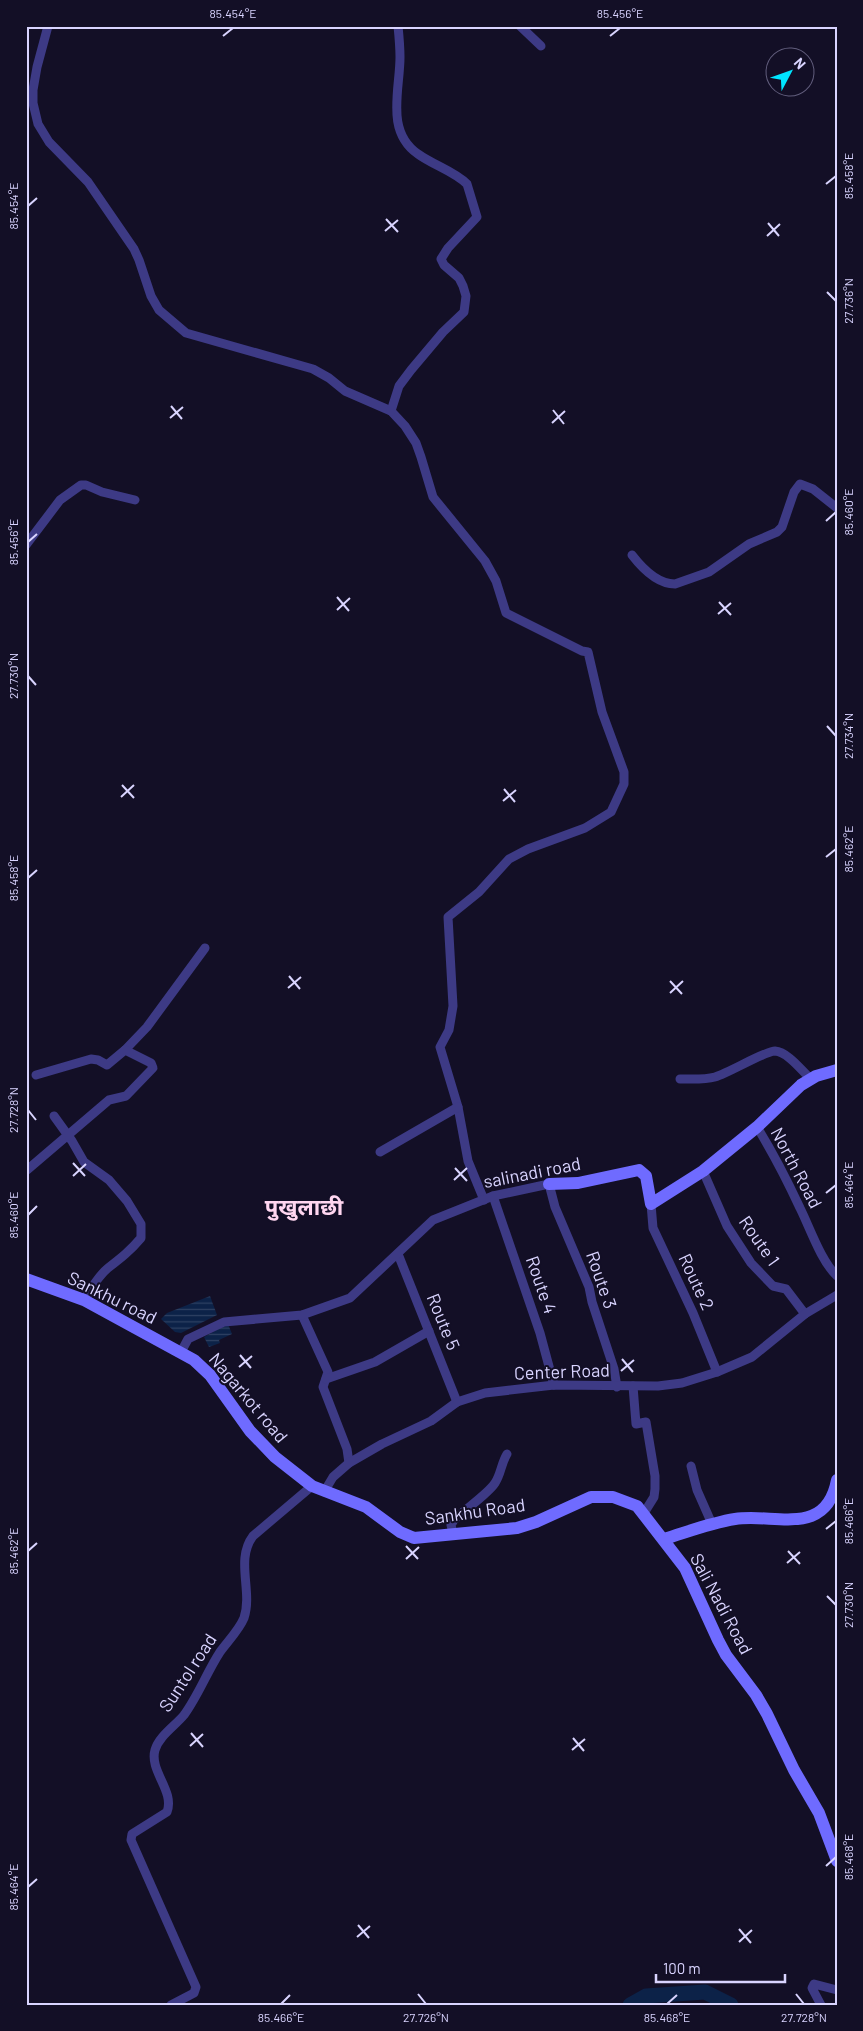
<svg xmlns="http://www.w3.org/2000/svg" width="863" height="2031" font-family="Barlow,'Noto Sans Devanagari',sans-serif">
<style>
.water{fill:url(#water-rules)}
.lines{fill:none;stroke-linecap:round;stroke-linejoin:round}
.river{stroke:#0c2248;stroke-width:15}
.street{stroke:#3d3a85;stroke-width:9}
.secondary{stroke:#6f6bff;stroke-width:12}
.ticks{fill:none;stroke:#d9d4ff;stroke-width:2}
.labels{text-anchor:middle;stroke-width:4;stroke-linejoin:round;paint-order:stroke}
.street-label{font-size:18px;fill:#d9d4ff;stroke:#130f26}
.district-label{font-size:22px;font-weight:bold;fill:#ffd6f0;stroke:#130f26}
.neatline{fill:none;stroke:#d9d4ff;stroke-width:2}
.ticks-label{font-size:12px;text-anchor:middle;fill:#d9d4ff}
</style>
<defs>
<pattern id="water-rules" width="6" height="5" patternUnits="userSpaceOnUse" patternTransform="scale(1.25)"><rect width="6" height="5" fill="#0c2248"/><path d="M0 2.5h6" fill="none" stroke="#2f4163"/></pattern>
</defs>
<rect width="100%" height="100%" fill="#130f26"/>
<!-- water -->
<g class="water">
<path d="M210,1296L217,1315L181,1333L175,1332L161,1319L167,1313Z"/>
<path d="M228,1324L232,1334L219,1340L220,1343L209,1347L204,1337Z"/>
</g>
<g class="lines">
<!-- river -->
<path class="river" d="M630,2005L646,1996L705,1992L731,2005"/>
<!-- street -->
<g class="street">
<path d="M48,26L37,67L33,90V103L38,124L49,142L88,182L134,249L139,260L151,296L159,310L186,333L313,369L329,378L345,391L391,411L405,426L416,443L421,457L433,497L485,561L496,581L506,613L582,651L588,652L602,712L624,772V784L611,812L585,828L528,849L509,859L479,892L448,917L453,1006L449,1030L440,1047L458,1107L468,1161L484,1200"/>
<path d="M520,26L541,46"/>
<path d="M391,411L399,386L411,370L443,332L464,312L466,296L463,286L459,278L444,265L441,259L448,248L477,217L467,184C454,171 433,165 418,154C385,131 400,90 400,57C400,47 399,36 398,26"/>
<path d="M26,545L60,500L81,485H86L102,492L135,500"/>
<path d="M632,555C642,568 657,584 675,584L709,572L749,544L777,532L782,527L794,492L800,484L813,489L837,508"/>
<path d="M125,1050L147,1027L205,948"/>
<path d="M680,1079C692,1079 704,1080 715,1077C729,1073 765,1051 775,1051C788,1052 802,1071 811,1079"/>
<path d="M54,1116L72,1141L84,1162L109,1180L127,1201L141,1224V1238C130,1251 121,1258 108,1268C98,1276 91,1289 84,1300"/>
<path d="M757,1127C773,1153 787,1180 800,1208C810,1228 821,1261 837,1276"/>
<path d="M380,1152L458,1107"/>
<path d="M27,1170L109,1100L126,1096L153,1068L151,1063L125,1050L107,1065L98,1060L91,1059L36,1075"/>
<path d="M703,1171L727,1226L751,1263L773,1286L786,1289L805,1314"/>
<path d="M493,1196L540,1333L554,1385"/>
<path d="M651,1204L653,1228L693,1313L717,1372"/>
<path d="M398,1254L457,1402"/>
<path d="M302,1315L328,1372L323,1387L347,1449L349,1463"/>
<path d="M181,1352L188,1339L224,1322L302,1315L350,1298L433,1220L493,1196L549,1184L555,1207L589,1287L592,1302L614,1369L617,1387"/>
<path d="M326,1379L375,1362L429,1331"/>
<path d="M633,1386L636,1424L646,1422L655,1476V1489L654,1497L644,1513"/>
<path d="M691,1466L697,1490L712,1524"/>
<path d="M324,1492L333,1477L349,1463L382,1444L431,1421L457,1402L485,1393L554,1385L658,1386L682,1383L717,1372L752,1357L805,1314L837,1295"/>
<path d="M453,1534L451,1525L454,1520C464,1510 488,1494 495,1483C501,1474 501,1464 507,1454"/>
<path d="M171,2005L194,1993L196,1987L131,1840L132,1834L167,1812C175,1791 149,1771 155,1750C159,1736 175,1726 184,1715C198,1696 207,1672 220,1652C228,1641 239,1630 244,1618C253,1591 235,1560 253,1536L312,1486"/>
<path d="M821,2005L812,1988L814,1984L837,1990"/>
</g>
<!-- secondary -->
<g class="secondary">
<path d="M549,1184L578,1183L639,1170L646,1176L651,1204L703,1171L757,1127L801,1085L816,1076L837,1070"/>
<path d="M26,1279L84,1300L194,1360L210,1375L250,1431L275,1457L312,1486L366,1507L400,1532L414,1538L517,1528L536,1522L591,1497H613L637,1506L685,1568L718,1640L726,1655L756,1695L767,1714L794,1770L819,1813L837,1861"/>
<path d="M664,1539C687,1532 710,1523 735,1519C775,1513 826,1538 837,1480"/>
</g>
</g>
<!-- ticks -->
<path class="ticks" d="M223,36L233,28M610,36L620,28M826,184L836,176M28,206L37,198M386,219L398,232M768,223L779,236M385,231L398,220M767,236L780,224M827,292L836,301M171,406L182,419M553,410L564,424M170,418L183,407M552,423L565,411M826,521L836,512M28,542L37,534M337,597L349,611M719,602L731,615M337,610L350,598M718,614L731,603M28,676L36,685M827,726L836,736M122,785L134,798M504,789L515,802M121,797L134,785M503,801L516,790M826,857L836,849M28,878L37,870M289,976L300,989M670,981L682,994M288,988L301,977M670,993L683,981M28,1110L36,1120M73,1163L85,1176M455,1168L467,1181M73,1176L86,1164M454,1180L467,1168M826,1193L836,1185M28,1215L37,1206M240,1355L251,1368M622,1359L633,1372M239,1367L252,1356M621,1371L634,1360M826,1529L836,1521M406,1546L418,1559M28,1551L37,1543M788,1551L800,1564M406,1559L419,1547M787,1563L800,1552M827,1596L836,1605M191,1733L203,1747M573,1738L584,1751M190,1746L203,1734M572,1750L585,1739M826,1866L836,1857M28,1887L37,1879M358,1925L369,1938M739,1929L751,1943M357,1937L370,1926M739,1942L752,1930M418,1994L426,2004M796,1994L804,2004M281,2004L290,1995M667,2004L677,1995"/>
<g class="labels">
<!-- street labels -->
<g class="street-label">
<text transform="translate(796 1168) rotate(62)" y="6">North Road</text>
<text transform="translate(532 1173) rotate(-11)" y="6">salinadi road</text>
<text transform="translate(759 1241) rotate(55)" y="6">Route 1</text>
<text transform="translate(601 1280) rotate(71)" y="6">Route 3</text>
<text transform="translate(696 1282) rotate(65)" y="6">Route 2</text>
<text transform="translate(541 1285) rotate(71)" y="6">Route 4</text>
<text transform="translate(112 1298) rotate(26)" y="6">Sankhu road</text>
<text transform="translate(443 1322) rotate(68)" y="6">Route 5</text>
<text transform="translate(562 1372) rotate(-2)" y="6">Center Road</text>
<text transform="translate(248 1398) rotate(50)" y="6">Nagarkot road</text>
<text transform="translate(475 1512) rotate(-8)" y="6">Sankhu Road</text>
<text transform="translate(721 1604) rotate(62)" y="6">Sali Nadi Road</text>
<text transform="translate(188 1673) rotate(-57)" y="6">Suntol road</text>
</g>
<!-- district labels -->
<g class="district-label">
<text x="304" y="1215">पुखुलाछी</text>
</g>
</g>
<!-- border -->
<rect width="863" height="2031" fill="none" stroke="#130f26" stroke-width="55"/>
<!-- north arrow -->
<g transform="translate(790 72) rotate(49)"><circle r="24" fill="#130f26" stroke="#625e7d"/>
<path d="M0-4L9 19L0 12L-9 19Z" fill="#00e5ff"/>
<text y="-8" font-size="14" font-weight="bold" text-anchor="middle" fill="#d9d4ff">N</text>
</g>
<!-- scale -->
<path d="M656 1974v8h129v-8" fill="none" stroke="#d9d4ff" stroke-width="2.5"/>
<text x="663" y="1974" font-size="15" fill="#d9d4ff" stroke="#130f26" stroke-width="4" paint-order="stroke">100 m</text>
<rect x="28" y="28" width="808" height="1976" class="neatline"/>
<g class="ticks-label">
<text x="233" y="18">85.454°E</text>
<text x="620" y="18">85.456°E</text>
<text transform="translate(849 176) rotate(-90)" y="4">85.458°E</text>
<text transform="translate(14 206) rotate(-90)" y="4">85.454°E</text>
<text transform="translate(849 301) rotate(-90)" y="4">27.736°N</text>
<text transform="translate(849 512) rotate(-90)" y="4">85.460°E</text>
<text transform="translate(14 542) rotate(-90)" y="4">85.456°E</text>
<text transform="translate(14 676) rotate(-90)" y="4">27.730°N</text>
<text transform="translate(849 736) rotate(-90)" y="4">27.734°N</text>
<text transform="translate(849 849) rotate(-90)" y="4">85.462°E</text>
<text transform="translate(14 878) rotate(-90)" y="4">85.458°E</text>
<text transform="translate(14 1110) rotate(-90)" y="4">27.728°N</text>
<text transform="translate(849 1185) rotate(-90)" y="4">85.464°E</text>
<text transform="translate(14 1215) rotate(-90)" y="4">85.460°E</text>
<text transform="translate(849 1521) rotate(-90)" y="4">85.466°E</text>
<text transform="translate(14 1551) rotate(-90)" y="4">85.462°E</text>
<text transform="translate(849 1605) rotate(-90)" y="4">27.730°N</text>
<text transform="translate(849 1857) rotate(-90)" y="4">85.468°E</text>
<text transform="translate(14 1887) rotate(-90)" y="4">85.464°E</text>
<text x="281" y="2022">85.466°E</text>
<text x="426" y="2022">27.726°N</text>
<text x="667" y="2022">85.468°E</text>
<text x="804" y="2022">27.728°N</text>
</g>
</svg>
